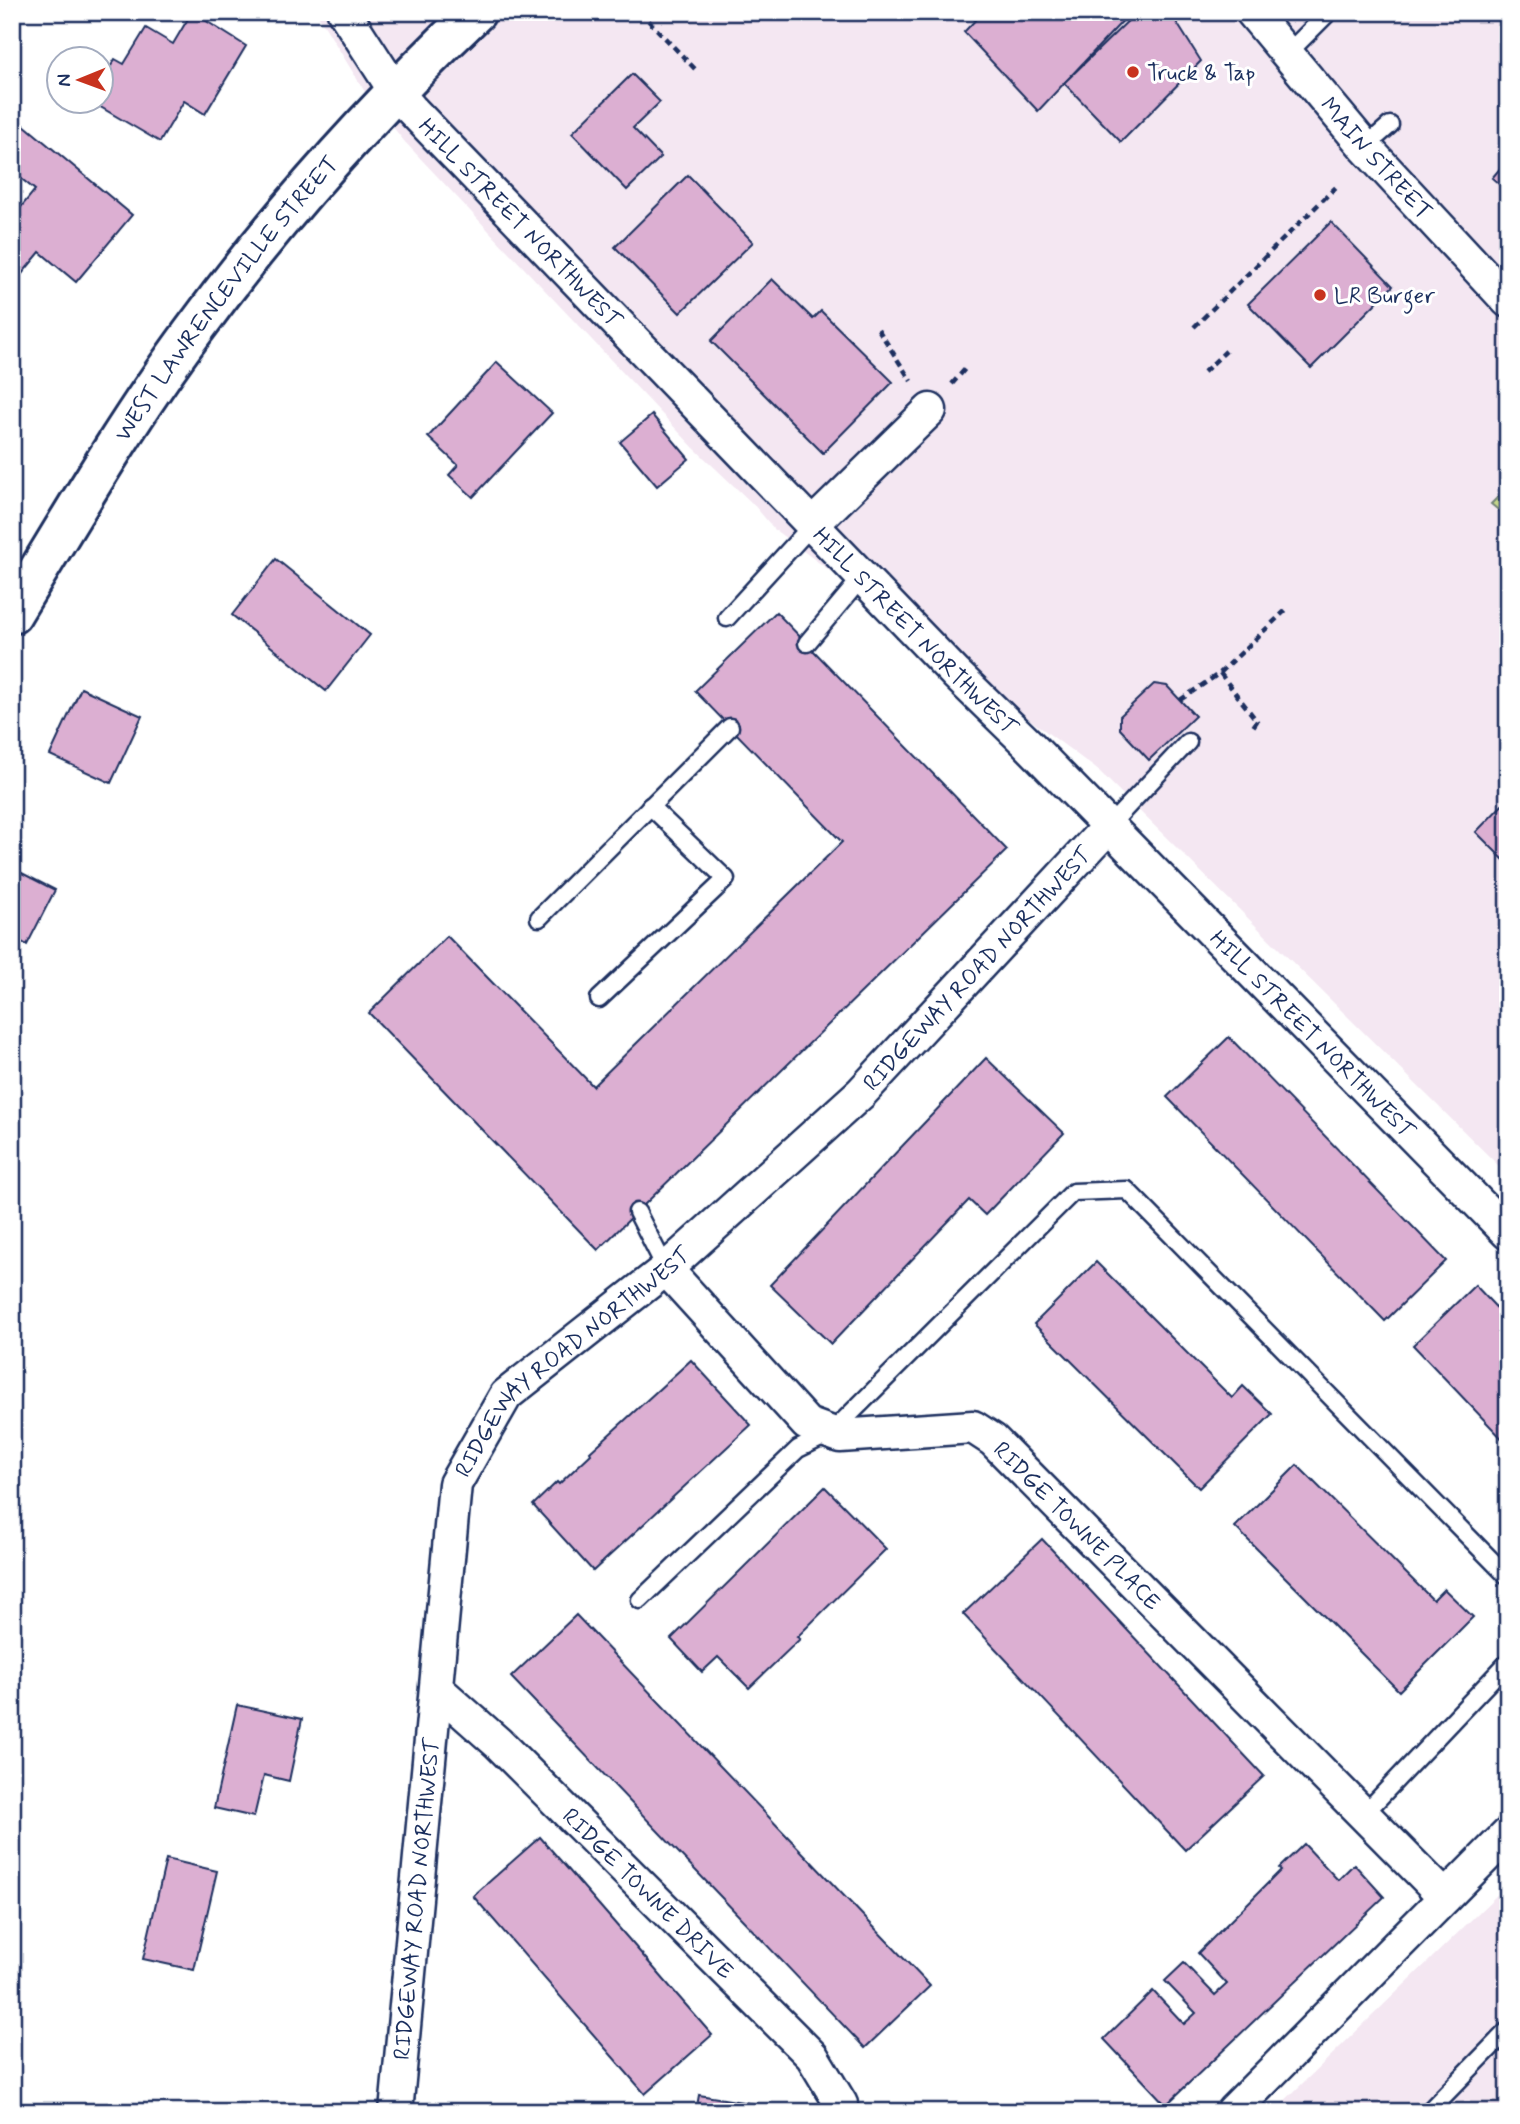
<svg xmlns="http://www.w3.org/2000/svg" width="1520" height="2124" font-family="Mynerve,sans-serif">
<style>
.built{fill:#f4e7f2}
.green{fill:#c5d68a;stroke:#708274;stroke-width:2}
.building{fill:#dcafd2;stroke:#1b2f5e;stroke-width:2}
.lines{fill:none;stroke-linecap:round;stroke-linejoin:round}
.lane-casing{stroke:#1b2f5e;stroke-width:21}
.street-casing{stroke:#1b2f5e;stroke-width:37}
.secondary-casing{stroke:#1b2f5e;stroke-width:44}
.path{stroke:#1b2f5e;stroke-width:4.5;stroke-dasharray:7 5;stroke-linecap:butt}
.lane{stroke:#fff;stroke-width:16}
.street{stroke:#fff;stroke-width:32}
.secondary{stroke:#fff;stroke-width:38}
.poi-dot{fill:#c8321e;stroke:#fff;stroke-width:2.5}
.labels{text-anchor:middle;stroke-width:6;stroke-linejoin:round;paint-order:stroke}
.poi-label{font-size:23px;fill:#1b2f5e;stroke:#fff;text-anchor:start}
.street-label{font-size:23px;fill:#1b2f5e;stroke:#fff}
</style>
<rect width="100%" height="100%" fill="#fff"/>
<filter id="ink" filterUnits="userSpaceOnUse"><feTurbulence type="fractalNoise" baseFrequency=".0143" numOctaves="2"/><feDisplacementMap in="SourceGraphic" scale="14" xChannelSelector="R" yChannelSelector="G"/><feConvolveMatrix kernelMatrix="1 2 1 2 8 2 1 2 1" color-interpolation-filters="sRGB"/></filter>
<g filter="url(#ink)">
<!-- built -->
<g class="built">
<path d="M316,12H1508V1175L1099,771L775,530L754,505L694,448L404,141L365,92Z"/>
<path d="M1508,1885V2112H1273L1501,1891Z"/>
</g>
<!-- green -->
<g class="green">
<path d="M1508,487V518L1491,504Z"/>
<path d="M1508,525V566C1501,551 1499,539 1508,525Z"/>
</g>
<!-- building -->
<g class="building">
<path d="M192,12L246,46L205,114L184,101L160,142L92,102H102V81L115,59L124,64L146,28L173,44Z"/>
<path d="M983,12H1131L1038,111L964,32Z"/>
<path d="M1137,12H1170L1201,61L1121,142L1064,83Z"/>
<path d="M632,74L660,102L633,128L661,157L627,190L572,133Z"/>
<path d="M12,115L132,215L76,282L40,252L12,286V218L35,190L12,171Z"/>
<path d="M1508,159V192L1492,178Z"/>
<path d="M688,175L753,242L680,313L615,247Z"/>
<path d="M1331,222L1393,286L1311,368L1248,304Z"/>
<path d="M772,279L813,319L821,311L893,382L823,453L711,341Z"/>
<path d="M497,362L552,413L473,497L449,475L458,465L428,437Z"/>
<path d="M652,415L689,459L657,486L620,442Z"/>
<path d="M276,559L370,635L326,691L232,615Z"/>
<path d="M776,612L1007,850L598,1250L369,1013L447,936L593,1086L842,842L695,691Z"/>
<path d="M1154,684L1167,686L1195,716L1149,760L1120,729V716Z"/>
<path d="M81,688L142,716L111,783L50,755Z"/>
<path d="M1508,799V864L1476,832Z"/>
<path d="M12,868L55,890L27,945L12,937Z"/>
<path d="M1229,1037L1446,1261L1385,1321L1167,1097Z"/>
<path d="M986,1058L1064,1133L985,1215L969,1200L831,1344L770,1285Z"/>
<path d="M1096,1262L1232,1398L1243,1386L1272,1414L1199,1488L1034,1324Z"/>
<path d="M1475,1285L1508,1320V1445L1413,1345Z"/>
<path d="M691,1360L751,1425L593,1571L533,1505L557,1482L559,1484L591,1454L590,1452Z"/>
<path d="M1297,1465L1433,1600L1444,1589L1473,1617L1399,1691L1235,1527Z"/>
<path d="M825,1487L886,1549L797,1637L800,1639L749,1688L718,1657L702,1672L671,1639Z"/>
<path d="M1042,1539L1264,1776L1185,1850L963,1614Z"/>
<path d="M576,1615L930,1986L865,2048L511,1677Z"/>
<path d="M237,1705L302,1719L289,1781L264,1775L254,1817L214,1808Z"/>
<path d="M540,1837L712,2035L645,2094L473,1896Z"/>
<path d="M1304,1844L1338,1880L1354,1864L1384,1897L1166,2105L1104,2039L1153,1991L1184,2024L1196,2013L1165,1981L1184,1963L1215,1995L1227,1984L1198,1953L1281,1870L1279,1868Z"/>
<path d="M166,1859L217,1871L194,1970L143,1959Z"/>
<path d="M699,2095L785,2109L784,2112H696Z"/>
</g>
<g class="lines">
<defs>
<g id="lane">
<path d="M1286,55L1329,12"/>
<path d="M1365,147L1390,125"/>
<path d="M727,618L813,524"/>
<path d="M807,643L863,576"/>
<path d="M1108,827L1188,742"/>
<path d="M539,918L730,727"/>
<path d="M599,999L726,879L650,806"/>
<path d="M637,1212L666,1269"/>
<path d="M640,1600L798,1449L831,1433L1073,1192L1127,1190L1508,1577"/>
<path d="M1364,1814L1508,1662"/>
<path d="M1428,2112L1508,2030"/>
</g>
<g id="street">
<path id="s1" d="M344,12L395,91L411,109L956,674L1026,742L1508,1233"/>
<path id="s2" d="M1252,12L1365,147L1508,301"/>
<path d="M813,524L930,410"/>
<path id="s3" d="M666,1269L807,1424L840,1436L973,1427L993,1440L1445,1897"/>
<path id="s4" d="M437,1689L498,1743L812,2056L841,2104V2112"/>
<path d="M1233,2111L1508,1834"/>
<path id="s5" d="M396,2112L455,1484L506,1395L666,1269L861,1093L1108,827"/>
</g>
<g id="secondary">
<path id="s6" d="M12,614C70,519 126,422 192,333C276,218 372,111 476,12"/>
</g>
</defs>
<!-- lane casing -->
<use href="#lane" class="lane-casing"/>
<!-- street casing -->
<use href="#street" class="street-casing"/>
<!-- secondary casing -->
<use href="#secondary" class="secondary-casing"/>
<!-- path -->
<g class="path">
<path d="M640,12L695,69"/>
<path d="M1194,327L1336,187"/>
<path d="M878,329L911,381"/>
<path d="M1204,372L1226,351"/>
<path d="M952,384L965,369"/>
<path d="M1220,673L1257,721L1253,727"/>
<path d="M1180,700L1220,673L1289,607"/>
</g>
<!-- lane -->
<use href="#lane" class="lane"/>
<!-- street -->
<use href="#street" class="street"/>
<!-- secondary -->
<use href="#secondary" class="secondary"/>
</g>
</g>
<!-- markers -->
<g class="poi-dot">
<circle cx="1133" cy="72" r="7"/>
<circle cx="1320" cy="295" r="7"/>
</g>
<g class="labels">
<!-- poi labels -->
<g class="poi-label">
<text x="1147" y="80">Truck &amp; Tap</text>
<text x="1334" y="303">LR Burger</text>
</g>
<!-- street labels -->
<g class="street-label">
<text dy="8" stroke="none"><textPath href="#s2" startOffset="192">MAIN STREET</textPath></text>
<text dy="8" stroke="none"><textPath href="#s1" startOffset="276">HILL STREET NORTHWEST</textPath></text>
<text dy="8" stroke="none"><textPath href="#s6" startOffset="382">WEST LAWRENCEVILLE STREET</textPath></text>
<text dy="8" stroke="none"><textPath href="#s1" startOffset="844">HILL STREET NORTHWEST</textPath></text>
<text dy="8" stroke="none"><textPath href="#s5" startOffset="1370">RIDGEWAY ROAD NORTHWEST</textPath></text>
<text dy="8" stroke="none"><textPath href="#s1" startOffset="1410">HILL STREET NORTHWEST</textPath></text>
<text dy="8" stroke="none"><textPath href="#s5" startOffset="803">RIDGEWAY ROAD NORTHWEST</textPath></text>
<text dy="8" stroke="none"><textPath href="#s3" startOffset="522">RIDGE TOWNE PLACE</textPath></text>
<text dy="8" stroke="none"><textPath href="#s4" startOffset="294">RIDGE TOWNE DRIVE</textPath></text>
<text dy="8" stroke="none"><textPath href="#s5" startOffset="214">RIDGEWAY ROAD NORTHWEST</textPath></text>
</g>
</g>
<!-- margin -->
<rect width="1520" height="2124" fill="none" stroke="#fff" stroke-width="42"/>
<rect x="21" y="21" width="1478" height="2082" fill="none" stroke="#1b2f5e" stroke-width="2.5" filter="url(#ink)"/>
<!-- north arrow -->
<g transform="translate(80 80) rotate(269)"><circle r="33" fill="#ffffff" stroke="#a4acbf" stroke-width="2"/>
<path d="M0-5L12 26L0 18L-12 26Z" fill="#c8321e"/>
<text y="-10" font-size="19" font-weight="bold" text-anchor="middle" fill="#1b2f5e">N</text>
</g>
</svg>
